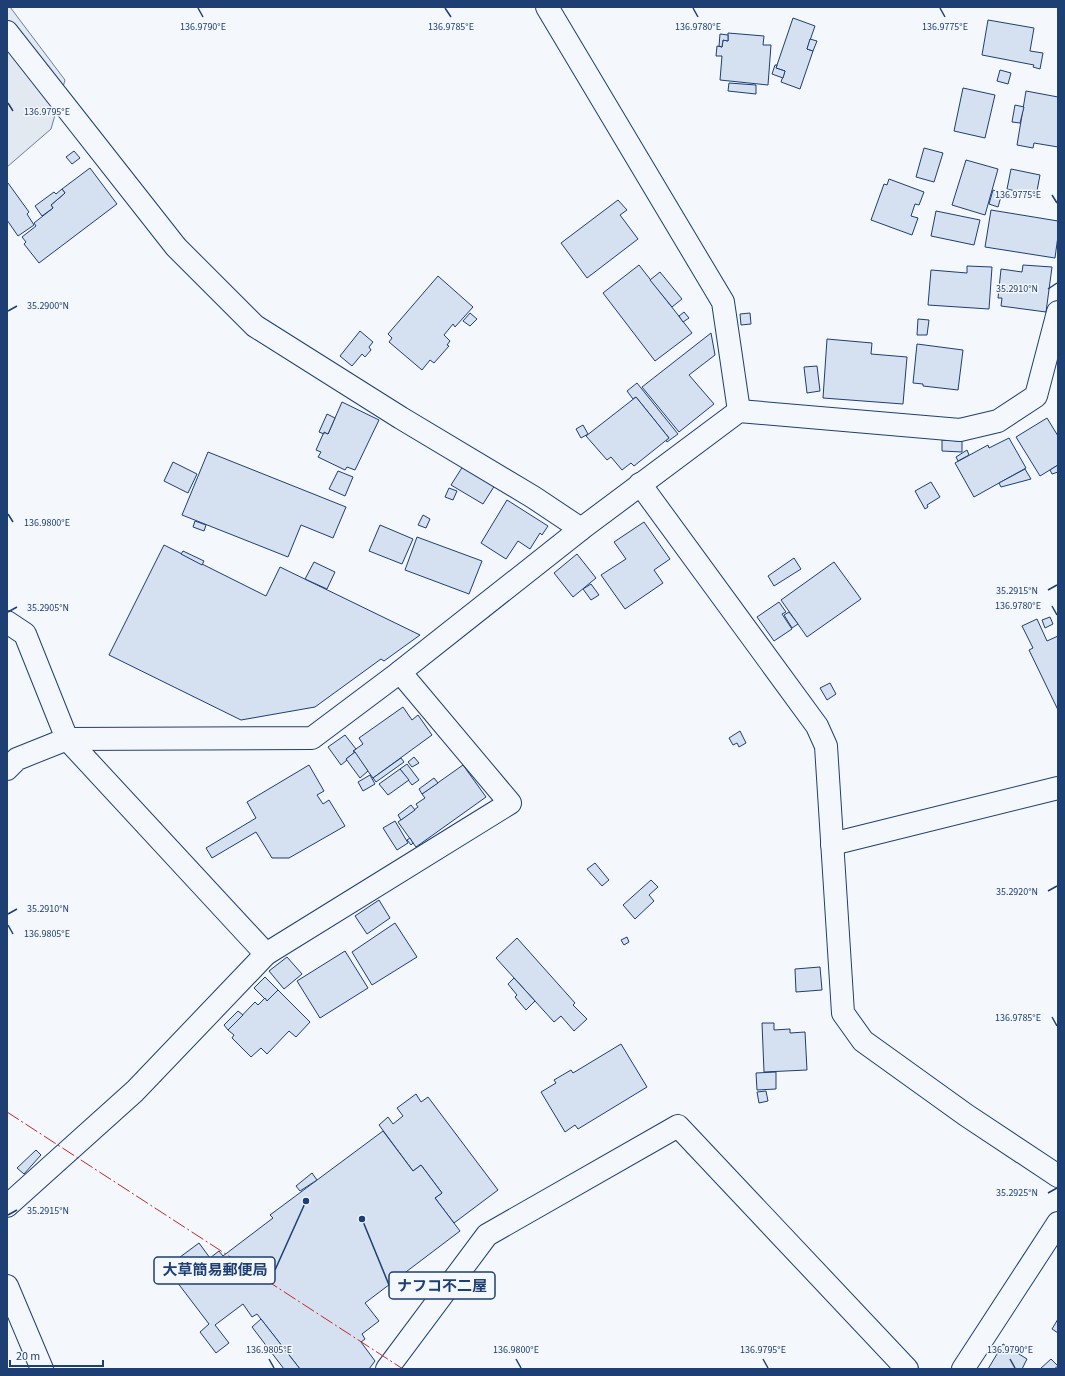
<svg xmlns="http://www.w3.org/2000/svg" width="1065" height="1376" font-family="'Source Sans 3','Noto Sans JP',sans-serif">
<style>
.green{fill:#e3e9f0;stroke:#687fa3}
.building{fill:#d5e0f0;stroke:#1d3f73}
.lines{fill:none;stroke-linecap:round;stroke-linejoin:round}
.minor-casing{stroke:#1d3f73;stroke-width:24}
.minor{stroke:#f4f7fb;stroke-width:22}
.power{stroke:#c62828;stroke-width:1;stroke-dasharray:14 3 2 3;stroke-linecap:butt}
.ticks{fill:none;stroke:#1d3f73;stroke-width:1.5}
.ticks-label{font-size:10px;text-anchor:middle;fill:#1d3f73;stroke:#f4f7fb;stroke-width:3;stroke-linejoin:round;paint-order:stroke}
.leader{fill:none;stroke:#1d3f73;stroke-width:1.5}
.callout-dot{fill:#1d3f73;stroke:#f4f7fb;stroke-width:1.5}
.callout{fill:#f4f7fb;stroke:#1d3f73;stroke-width:1.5}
.callout-label{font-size:15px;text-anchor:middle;font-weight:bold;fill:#1d3f73}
</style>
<rect width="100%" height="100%" fill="#f4f7fb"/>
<!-- green -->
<path class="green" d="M7,7H10L65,80L51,129L7,167Z"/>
<!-- building -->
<g class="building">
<path d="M793,18L815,26L807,49L813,51L800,89L781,82L785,71L776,68Z"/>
<path d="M988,20L1034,28L1030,51L1043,53L1040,69L1033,67L1034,65L982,55Z"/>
<path d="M728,33L764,36L763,45H771L768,85L720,80L722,56H716L717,46L722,47L723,40L728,41Z"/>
<path d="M720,34L728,35V41L723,40L722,47L719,46Z"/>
<path d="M810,39L817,41L813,51L807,49Z"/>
<path d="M775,65H777L776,68L785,71L783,78L772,74Z"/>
<path d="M1000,70L1011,73L1008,84L997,81Z"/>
<path d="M729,83L756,85V94L728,91Z"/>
<path d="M963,88L995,95L985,138L954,131Z"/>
<path d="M1026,91L1058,97V147L1034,143L1033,148L1017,145Z"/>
<path d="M1015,105L1024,107L1020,123L1012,122Z"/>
<path d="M924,148L943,153L934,182L916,177Z"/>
<path d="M74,151L80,158L72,164L66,157Z"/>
<path d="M966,160L998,169L985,215L952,205Z"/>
<path d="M90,168L117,204L39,263L24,244L26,242L22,237L36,226L34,223L53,208L51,205L65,193L62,189Z"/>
<path d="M1011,169L1040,175L1036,196L1007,189Z"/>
<path d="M889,179L924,192L919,205L915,204L911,216L918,218L912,235L871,220L884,184L887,185Z"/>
<path d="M8,183L29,212L27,214L34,225L18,236L7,220V184Z"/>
<path d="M62,189L65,193L51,205L53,208L42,216L35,206L54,192L56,194Z"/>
<path d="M993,190L1002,193L998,207L989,204Z"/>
<path d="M618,200L627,210L620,215L638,239L587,278L561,243Z"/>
<path d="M991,210L1058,221V236L1055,258L985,247Z"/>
<path d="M936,211L980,220L974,245L931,236Z"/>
<path d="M639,265L692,333L655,361L603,293Z"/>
<path d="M1023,265L1052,267L1046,312L1001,306L1002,298H998L1001,269L1022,272Z"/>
<path d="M967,266L992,267L989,309L928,305L931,270L967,273Z"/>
<path d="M660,272L682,299L672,307L650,280Z"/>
<path d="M438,276L473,307L455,327L453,324L444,335L450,341L447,345L449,346L434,363L430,360L422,370L389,342L392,338L388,334Z"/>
<path d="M684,312L689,318L683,322L679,316Z"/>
<path d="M470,313L477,319L470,326L463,321Z"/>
<path d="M750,313L751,324L741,325L740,314Z"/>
<path d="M918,319L929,320L927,335H917Z"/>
<path d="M360,331L373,342L369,347L371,350L365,357L362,354L352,366L340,356Z"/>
<path d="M711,333L715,355L689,375L714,404L679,432L642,387Z"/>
<path d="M827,339L872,343L871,354L907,357L903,404L823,398Z"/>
<path d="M917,344L963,350L958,390L923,386V384L913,383Z"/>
<path d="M817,366L820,391L807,393L804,367Z"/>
<path d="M637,383L678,434L667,442L666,440L669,438L636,397L633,399L627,391Z"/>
<path d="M636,397L669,438L634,466L631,463L622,470L611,457L607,460L586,436Z"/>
<path d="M342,402L379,420L355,470L347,467L345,470L318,457L321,452L316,450L324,432L328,434Z"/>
<path d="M327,414L335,418L328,434L324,432V434L319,432Z"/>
<path d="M1047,418L1058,436V465L1040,476L1016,437Z"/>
<path d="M583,425L588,434L581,438L576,429Z"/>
<path d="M1009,438L1026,468L974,497L955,463L988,445L989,448Z"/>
<path d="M942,440L962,441V452L942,451Z"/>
<path d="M967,450L969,455L958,461L956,457Z"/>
<path d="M208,452L346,507L333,538L301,525L288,557L182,515Z"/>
<path d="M173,462L197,474L188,493L164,481Z"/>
<path d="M1058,465V472L1052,474L1050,470Z"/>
<path d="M463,466L495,485L483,504L451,485Z"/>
<path d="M1025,469L1031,479L1001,487L999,483Z"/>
<path d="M338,471L353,477L345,496L329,489Z"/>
<path d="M931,482L940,497L927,505L928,507L925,509L915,491Z"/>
<path d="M449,488L457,491L453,500L445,497Z"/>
<path d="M507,500L548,526L542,535L540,533L530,549L518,541L506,559L481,543Z"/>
<path d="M423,515L430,519L426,528L418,525Z"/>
<path d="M195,521L206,525L204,531L193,527Z"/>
<path d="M644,522L670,559L654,570L663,583L625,609L601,575L626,559L614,542Z"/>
<path d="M380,525L413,539L402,564L369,551Z"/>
<path d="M417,537L482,561L469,594L405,570Z"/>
<path d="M164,545L266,596L280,567L420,635L384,661L381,659L315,707L241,720L109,655Z"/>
<path d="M183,551L204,561L202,565L181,554Z"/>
<path d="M577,554L596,578L573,597L554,573Z"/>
<path d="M794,558L801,569L774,586L768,576Z"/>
<path d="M314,562L335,572L327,589L305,579Z"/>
<path d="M834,562L861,599L807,637L781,600Z"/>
<path d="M591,584L599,595L591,600L583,589Z"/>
<path d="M779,602L786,612L782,614L792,629L774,641L757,617Z"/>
<path d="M789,612L798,624L792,628L784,615Z"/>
<path d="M1050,617L1053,624L1045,628L1042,620Z"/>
<path d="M1037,619L1047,641L1058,636V710L1029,650L1033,648L1022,626Z"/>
<path d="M830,683L836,694L827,700L820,688Z"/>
<path d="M403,707L412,720L418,715L432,735L373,778L353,751L363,744L359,738Z"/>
<path d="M740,731L746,743L739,747L737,743L733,745L729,738Z"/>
<path d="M345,735L356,749L353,751L355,752L346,759L347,760L341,765L328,747Z"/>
<path d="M355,752L368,771L360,778L346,759Z"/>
<path d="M414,757L419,763L412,767L408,762Z"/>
<path d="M401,758L404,762L376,782L373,778Z"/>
<path d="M407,764L419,780L412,785L400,769Z"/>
<path d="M309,765L324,791L317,795L323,804L329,800L345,826L289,858H272L256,832L212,858L206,848L256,818L247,802Z"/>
<path d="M463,765L486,797L416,847L398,822L418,807L416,804L425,798L422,794Z"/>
<path d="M400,769L409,780L388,795L379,784Z"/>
<path d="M370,775L375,784L363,791L358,782Z"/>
<path d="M434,778L438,783L422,794L419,789Z"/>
<path d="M411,805L415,810L401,820L398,815Z"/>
<path d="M395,821L408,843L397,850L383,828Z"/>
<path d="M410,838L413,843L411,845L407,840Z"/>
<path d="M595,863L609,880L602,886L587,869Z"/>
<path d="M651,880L658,887L649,895L654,901L635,919L623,905Z"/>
<path d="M379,900L390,918L367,934L355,916Z"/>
<path d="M395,923L417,957L372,985L352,952Z"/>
<path d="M627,937L629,942L624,945L621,940Z"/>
<path d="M517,938L575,1003L573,1005L587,1019L574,1031L561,1016L554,1022L496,958Z"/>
<path d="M345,951L368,988L320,1018L297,981Z"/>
<path d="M287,957L302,974L284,989L269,971Z"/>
<path d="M820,967L822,990L796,992L795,969Z"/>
<path d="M265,977L278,990L267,1001L254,988Z"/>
<path d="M514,978L535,1001L526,1010L515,997L517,995L508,984Z"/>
<path d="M278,990L310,1022L296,1037L289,1031L267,1054L261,1048L251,1057L232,1038L234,1035L228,1030L255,1002L258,1005L265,998L267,1001Z"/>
<path d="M238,1011L243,1015L228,1030L224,1025Z"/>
<path d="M762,1023H774V1030L790,1029V1033L805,1032L807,1070L764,1072Z"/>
<path d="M621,1044L647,1087L578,1129L575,1125L565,1132L541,1092L556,1083L554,1080L571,1070L573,1073Z"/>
<path d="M776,1072V1089L757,1090L756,1073Z"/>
<path d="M766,1091L768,1101L759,1103L757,1092Z"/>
<path d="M416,1094L421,1102L428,1097L498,1190L454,1223L435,1198L442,1193L421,1165L413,1171L379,1125L388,1117L393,1124L403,1116L397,1108Z"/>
<path d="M383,1131L413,1171L421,1165L442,1193L435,1198L460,1231L365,1303L379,1321L362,1334L365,1339L361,1342L375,1361L369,1369H300L257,1314L252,1317L243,1304L215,1325L229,1343L216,1353L200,1332L209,1324L177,1282L183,1278L172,1263L199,1243L210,1258L219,1251L223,1256L273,1218L270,1215Z"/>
<path d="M36,1150L41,1155L24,1174L17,1168Z"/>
<path d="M312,1173L317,1180L300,1191L296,1186Z"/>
<path d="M261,1319L300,1369H284L252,1327Z"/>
<path d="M1058,1319V1333L1052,1329Z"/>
<path d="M1003,1344L1027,1359L1022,1369H988Z"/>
<path d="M1051,1359L1058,1366L1054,1369H1040Z"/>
</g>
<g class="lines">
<defs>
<g id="minor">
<path d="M547,7L723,302L739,411"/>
<path d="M7,32L176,247L255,326L401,418L533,497L581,529"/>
<path d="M640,484L817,726L826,746L843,1013L863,1041L966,1115L1058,1176"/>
<path d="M7,622L25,634L67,739L266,954"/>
<path d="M7,769L17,759L67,739L312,738L400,672L581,529L739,411L960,430L998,421L1036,396L1058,312"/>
<path d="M832,844L1058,788"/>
<path d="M7,1206L135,1091L266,954L510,803L400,672"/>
<path d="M7,1286L42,1369"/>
<path d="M387,1369L487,1235L678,1126L907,1369"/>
<path d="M963,1369L1058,1223"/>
</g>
</defs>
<!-- minor casing -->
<use href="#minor" class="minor-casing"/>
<!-- minor -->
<use href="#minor" class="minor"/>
<!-- power -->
<path class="power" d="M7,1112L403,1369"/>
</g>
<!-- ticks -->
<path class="ticks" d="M198,8L203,17M445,8L451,17M693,8L698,17M940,8L945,17M8,103L13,111M1052,195L1057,203M1048,289L1057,283M8,311L17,306M8,514L13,522M1048,590L1057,585M1052,606L1057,615M8,612L17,607M1048,891L1057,886M8,914L17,909M8,925L13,934M1052,1017L1057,1026M1048,1193L1057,1188M8,1215L17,1210M269,1359L274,1368M516,1359L521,1368M763,1359L768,1368M1010,1359L1015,1368"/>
<g class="ticks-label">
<text x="203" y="30">136.9790°E</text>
<text x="451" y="30">136.9785°E</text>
<text x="698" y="30">136.9780°E</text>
<text x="945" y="30">136.9775°E</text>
<text x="47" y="115">136.9795°E</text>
<text x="1018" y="198">136.9775°E</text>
<text x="1017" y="292">35.2910°N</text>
<text x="48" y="309">35.2900°N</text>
<text x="47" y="526">136.9800°E</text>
<text x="1017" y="594">35.2915°N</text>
<text x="1018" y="609">136.9780°E</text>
<text x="48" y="611">35.2905°N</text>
<text x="1017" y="895">35.2920°N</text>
<text x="48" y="912">35.2910°N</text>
<text x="47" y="937">136.9805°E</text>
<text x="1018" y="1021">136.9785°E</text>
<text x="1017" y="1196">35.2925°N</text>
<text x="48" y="1214">35.2915°N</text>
<text x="269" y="1353">136.9805°E</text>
<text x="516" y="1353">136.9800°E</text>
<text x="763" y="1353">136.9795°E</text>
<text x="1010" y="1353">136.9790°E</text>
</g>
<!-- callouts -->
<path class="leader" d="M306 1201L275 1270M362 1219L389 1285"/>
<g class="callout-dot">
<circle cx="306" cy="1201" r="4"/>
<circle cx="362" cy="1219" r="4"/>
</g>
<g class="callout">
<rect x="154" y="1257" width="121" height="27" rx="4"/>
<rect x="389" y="1272" width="106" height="27" rx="4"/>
</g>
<g class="callout-label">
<text x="215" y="1275">大草簡易郵便局</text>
<text x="442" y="1291">ナフコ不二屋</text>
</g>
<!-- border -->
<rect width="1065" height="1376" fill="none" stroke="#1d3f73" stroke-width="16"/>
<!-- scale -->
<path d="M10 1360v6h93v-6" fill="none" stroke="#1d3f73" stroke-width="2"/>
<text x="16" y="1360" font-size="12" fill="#1d3f73" stroke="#f4f7fb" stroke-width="3" paint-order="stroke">20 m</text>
</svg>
